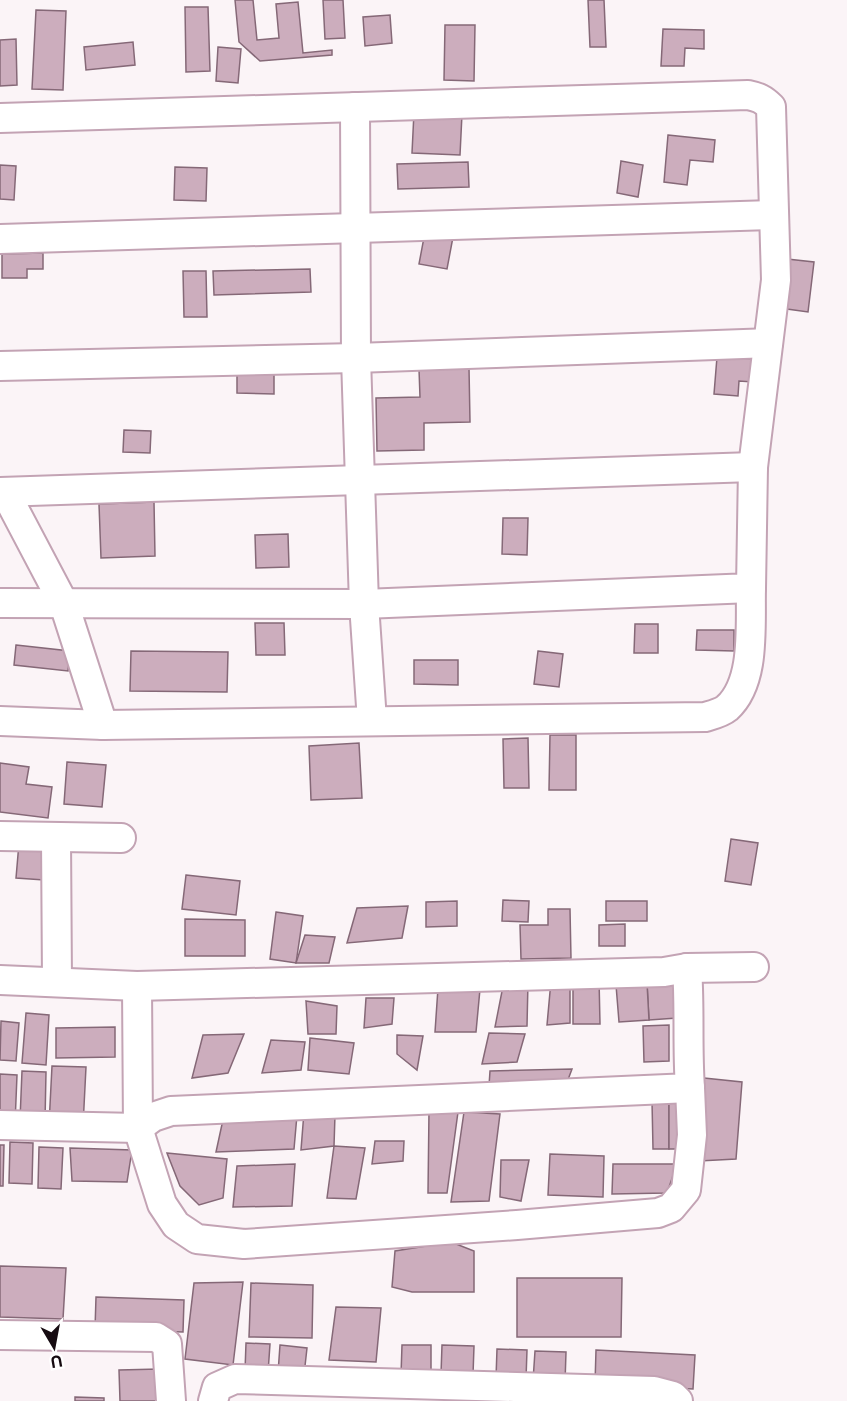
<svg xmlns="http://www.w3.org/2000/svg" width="847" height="1401" font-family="Inter,sans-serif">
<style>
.building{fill:#ccadbd;stroke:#856877;stroke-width:1.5}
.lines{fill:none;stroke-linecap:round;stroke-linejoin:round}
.minor-casing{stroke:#c3a3b4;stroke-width:32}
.minor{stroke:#fff;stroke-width:28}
</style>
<rect width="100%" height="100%" fill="#fbf4f7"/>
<!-- building -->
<g class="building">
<path d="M235,0H253L257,40L279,38L276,4L298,2L303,53L332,50V55L260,61L239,42Z"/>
<path d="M323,0H343L345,38L325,39Z"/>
<path d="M588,0H604L606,47H590Z"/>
<path d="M185,7H208L210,71L186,72Z"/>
<path d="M36,10L66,11L63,90L32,89Z"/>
<path d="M390,15L392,43L365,46L363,17Z"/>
<path d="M445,25H475L474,81L444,80Z"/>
<path d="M663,29L704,30V49L685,48L684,66H661Z"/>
<path d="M16,39L17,85L0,86V40Z"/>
<path d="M133,42L135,65L86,70L84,47Z"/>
<path d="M218,47L241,49L238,83L216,81Z"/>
<path d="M414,112L462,114L460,155L412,153Z"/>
<path d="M668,135L715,140L713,162L690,160L687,185L664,182Z"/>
<path d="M621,161L643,165L638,197L617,193Z"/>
<path d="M468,162L469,187L398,189L397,164Z"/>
<path d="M0,165L16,166L14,200L0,199Z"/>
<path d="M175,167L207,168L206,201L174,200Z"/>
<path d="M425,232L453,237L447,269L419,264Z"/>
<path d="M43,253V269H27V278H2V254Z"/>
<path d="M787,259L814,262L808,312L780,308Z"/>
<path d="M310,269L311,292L214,295L213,271Z"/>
<path d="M183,271H206L207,317H184Z"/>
<path d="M717,357L755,359L753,382L739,381L738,396L714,394Z"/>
<path d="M469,368L470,422L424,423V450L377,451L376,398L420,397L419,369Z"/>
<path d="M237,370L274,371V394L237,393Z"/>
<path d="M124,430L151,431L150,453L123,452Z"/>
<path d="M154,502L155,556L101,558L99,504Z"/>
<path d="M503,518H528L527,555L502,554Z"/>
<path d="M288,534L289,567L256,568L255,535Z"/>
<path d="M255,623H284L285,655H256Z"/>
<path d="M635,624H658V653H634Z"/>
<path d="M697,630H734V651L696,650Z"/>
<path d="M16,645L70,651L68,671L14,665Z"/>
<path d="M131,651L228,652L227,692L130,691Z"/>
<path d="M538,651L563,654L559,687L534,684Z"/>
<path d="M414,660H458V685L414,684Z"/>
<path d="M550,735H576V790H549Z"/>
<path d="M528,738L529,788H504L503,739Z"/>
<path d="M359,743L362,798L311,800L309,746Z"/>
<path d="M67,762L106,765L102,807L64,804Z"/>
<path d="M0,763L29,767L26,784L52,787L48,818L0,812Z"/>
<path d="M731,839L758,843L751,885L725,881Z"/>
<path d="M19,843L47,845L44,880L16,878Z"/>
<path d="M186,875L240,881L236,915L182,909Z"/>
<path d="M503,900L529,901L528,922L502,921Z"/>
<path d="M457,901V926L426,927V902Z"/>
<rect x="606" y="901" width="41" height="20"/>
<path d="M408,906L402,938L347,943L357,908Z"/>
<path d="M548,909H570L571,958L521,959L520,925H548Z"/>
<path d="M276,912L303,916L296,963L270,959Z"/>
<path d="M185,919L245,920V956H185Z"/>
<path d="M625,924V946H599V925Z"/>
<path d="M305,935L335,937L329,963H296Z"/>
<path d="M599,978L600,1024H573V979Z"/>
<path d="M570,980V1023L547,1025L551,981Z"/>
<path d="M504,981L528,982L527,1026L495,1027Z"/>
<path d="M676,982L677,1018L649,1020L647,983Z"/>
<path d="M647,983L649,1020L619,1022L616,985Z"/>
<path d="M438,988L480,989L476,1032H435Z"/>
<path d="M366,998H394L392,1024L364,1028Z"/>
<path d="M306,1001L337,1006L336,1034H308Z"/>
<path d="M26,1013L49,1015L46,1065L22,1063Z"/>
<path d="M1,1021L19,1023L16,1061L0,1060Z"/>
<path d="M669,1025V1061L644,1062L643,1026Z"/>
<path d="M115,1027V1057L56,1058V1028Z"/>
<path d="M489,1033L525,1034L517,1062L482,1064Z"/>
<path d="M244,1034L228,1073L192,1078L203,1035Z"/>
<path d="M397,1035L423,1036L417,1070L397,1054Z"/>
<path d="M310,1038L354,1043L349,1074L308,1070Z"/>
<path d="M271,1040L305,1042L301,1070L262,1073Z"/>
<path d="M52,1066L86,1067L83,1126L49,1125Z"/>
<path d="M572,1069L566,1085L489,1086L490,1071Z"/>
<path d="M22,1071L46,1072L45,1121L20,1120Z"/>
<path d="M0,1074L17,1075L15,1124H0Z"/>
<path d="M704,1078L742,1082L736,1159L699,1161Z"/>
<path d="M652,1101H669V1149H653Z"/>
<rect x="669" y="1101" width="17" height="48"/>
<path d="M429,1111L458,1112L447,1193H428Z"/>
<path d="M304,1112L335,1115L334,1146L301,1150Z"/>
<path d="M464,1112L500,1114L489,1201L451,1202Z"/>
<path d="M224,1115H297L294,1149L216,1152Z"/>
<path d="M375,1141H404L403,1161L372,1164Z"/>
<path d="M10,1142L33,1143L32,1184L9,1183Z"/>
<path d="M0,1145H4L3,1186H0Z"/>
<path d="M334,1146L365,1148L356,1199L327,1198Z"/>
<path d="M39,1147L63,1148L61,1189L38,1188Z"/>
<path d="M70,1148L132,1150L127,1182L72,1181Z"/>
<path d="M167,1153L227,1159L223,1198L199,1205L180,1186Z"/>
<path d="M550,1154L604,1156L603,1197L548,1195Z"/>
<path d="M501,1160H529L521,1201L500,1197Z"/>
<path d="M295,1164L292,1206L233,1207L237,1166Z"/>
<path d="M613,1164H677L667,1193L612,1194Z"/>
<path d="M451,1242L474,1251V1292H412L392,1287L395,1251Z"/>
<path d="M0,1266L66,1268L63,1319L0,1317Z"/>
<path d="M517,1278H622L621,1337H517Z"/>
<path d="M243,1282L233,1365L185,1359L194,1283Z"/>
<path d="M251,1283L313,1285L312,1338L249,1337Z"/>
<path d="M96,1297L184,1300L183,1332L95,1329Z"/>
<path d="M336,1307L381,1308L376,1362L329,1360Z"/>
<path d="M246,1343L270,1344L268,1373L245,1371Z"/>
<path d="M280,1345L307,1348L304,1375L278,1373Z"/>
<path d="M402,1345H431V1376L401,1375Z"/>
<path d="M442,1345L474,1346L473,1375L441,1374Z"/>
<path d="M497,1349L527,1350L526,1379L496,1378Z"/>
<path d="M596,1350L695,1355L693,1389L595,1384Z"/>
<path d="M535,1351L566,1352L565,1383L533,1381Z"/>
<path d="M159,1369L160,1401H120L119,1370Z"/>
<path d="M75,1397L104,1398V1401H75Z"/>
</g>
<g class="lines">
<defs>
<g id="minor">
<path d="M355,107L356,358L364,604L372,721"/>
<path d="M0,118L748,95C758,97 763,99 771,107L776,280L753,467L751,588L364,604L0,603"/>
<path d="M0,239L774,215"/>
<path d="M0,366L356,358L768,343"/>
<path d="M0,492L753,467"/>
<path d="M5,492L64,604L103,725"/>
<path d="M0,721L103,725L705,717C712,715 721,713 727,708C756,682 750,626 751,588"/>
<path d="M0,836L121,838"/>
<path d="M56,838L57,982"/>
<path d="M687,968L754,967"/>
<path d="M0,980L137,986L664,972L687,968C690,1008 687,1048 690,1088L171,1111L153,1117L138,1128L0,1125"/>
<path d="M137,986L138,1128L162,1204L176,1225L197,1239L244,1244L517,1225L658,1213L671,1208L686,1190L692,1135L690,1088"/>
<path d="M0,1335L156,1337L167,1344L171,1401"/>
<path d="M213,1401L217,1387L235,1379L654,1391L673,1396L678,1401"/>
</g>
</defs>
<!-- minor casing -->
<use href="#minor" class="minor-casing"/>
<!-- minor -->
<use href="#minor" class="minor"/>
</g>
<!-- north arrow -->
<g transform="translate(54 1347) rotate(170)" stroke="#ffffff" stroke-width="4.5" paint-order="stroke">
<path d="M0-4.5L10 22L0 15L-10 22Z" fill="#160b11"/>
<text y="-9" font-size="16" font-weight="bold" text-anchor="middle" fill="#160b11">U</text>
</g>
</svg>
